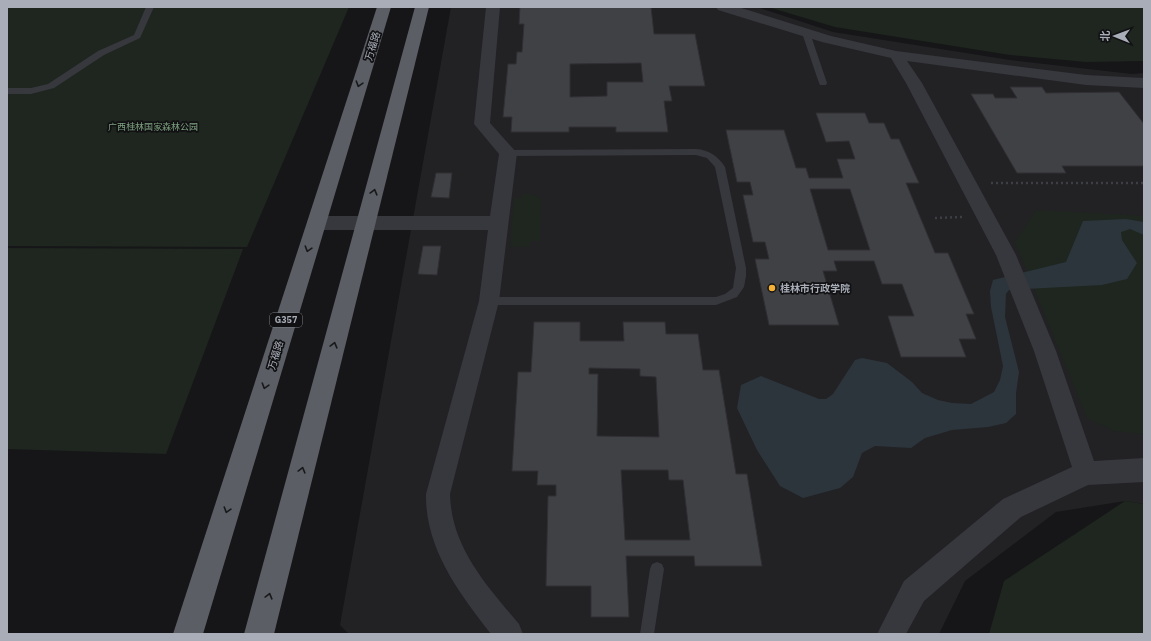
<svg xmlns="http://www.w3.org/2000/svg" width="1151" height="641" font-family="'IBM Plex Sans','Noto Sans SC',sans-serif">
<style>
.built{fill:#222225}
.green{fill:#1e261f}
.water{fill:#2c353c}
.building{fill:#404145;stroke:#303034;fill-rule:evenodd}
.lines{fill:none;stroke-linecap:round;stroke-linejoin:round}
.path{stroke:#3d3f44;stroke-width:2.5;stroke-dasharray:2 3;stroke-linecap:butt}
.service{fill:#37383d;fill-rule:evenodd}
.minor{fill:#37383d;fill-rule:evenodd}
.trunk{fill:#5b5e65;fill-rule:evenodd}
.oneway{stroke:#18191b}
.poi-dot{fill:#f2b134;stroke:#111113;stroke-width:1.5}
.labels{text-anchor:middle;stroke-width:3.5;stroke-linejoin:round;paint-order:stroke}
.far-park-label{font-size:9px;fill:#7fa381;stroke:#111113}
.shield{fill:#111113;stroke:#7b7e86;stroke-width:1}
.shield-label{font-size:9px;font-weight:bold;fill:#a8adb8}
.street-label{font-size:10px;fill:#a8adb8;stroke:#111113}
.poi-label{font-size:10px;font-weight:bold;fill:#a8adb8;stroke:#111113;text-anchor:start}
</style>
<rect width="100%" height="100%" fill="#161618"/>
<!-- built -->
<path class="built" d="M451,7H757L833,32L1010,60L1132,74L1144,73V504L1125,501L1056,512L965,581L939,634H349L340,625Z"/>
<!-- green -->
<g class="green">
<path d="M7,7H349L247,247L7,246Z"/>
<path d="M768,7H1144V61L1086,62L1010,55L835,27Z"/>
<path d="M522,194H531L541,198L540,241H530V247L510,246L514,198H522Z"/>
<path d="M1036,210L1144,216V434L1114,431L1087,418L1015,242Z"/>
<path d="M7,248L243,249L166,454L7,449Z"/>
<path d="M1125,501L1144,504V634H989L1004,581Z"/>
</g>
<!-- water -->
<path class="water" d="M1126,219L1144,222V235L1130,229L1121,232L1122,240L1137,263L1127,279L1102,285L1009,290L1006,294L1005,317L1019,372L1016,393V414L1006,423L988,427L952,430L925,438L911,448L875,446L862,453L853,477L840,488L803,498L780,486L757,450L737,408L741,385L761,376L819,399H826L833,394L855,360L862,358L887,363L912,382L922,393L938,400L952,403L971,404L994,392L1000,380L1003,366L991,307L990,291L993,280L1066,262L1083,221Z"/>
<!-- building -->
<g class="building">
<path d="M520,7H651L654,34H695L705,86H669L672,101H664L668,132H616V127H569V132H511L512,117H503L508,64H516L517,52H522L524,24H519ZM641,63L643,82H607V96L570,97V64Z"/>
<path d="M1010,87H1042L1046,93L1119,92L1144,124V166H1062L1066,173H1017L971,94H993L995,98H1017Z"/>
<path d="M816,113H865L869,123H884L891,139H899L919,183H906L935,253H948L974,314H966L976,339H959L966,357H901L888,316H914L902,284H882L874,261H834L837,271H823L839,325H769L755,259H769L765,242H753L743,195H753L750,182H737L726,130H784L796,168H806L809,178H843L837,159H855L849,141L826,142ZM810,189H850L870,250H828Z"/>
<path d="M436,173H452L449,198L431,197Z"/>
<path d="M423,246H441L437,275L418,274Z"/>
<path d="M534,322H580V341H624L623,322H665L666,334H698L703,370H719L736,474H747L762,566H695L694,556H626L629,617H591V586H546L548,496H556V485H537L538,471H512L518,372H531ZM589,368L640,369V376L656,377L659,437L597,436L598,374H589ZM621,470H668L669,480H683L690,540H625Z"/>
</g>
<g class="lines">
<!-- path -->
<g class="path">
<path d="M991,183H1144"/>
<path d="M935,218L962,217"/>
</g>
<!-- service -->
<g class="service">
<path d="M146,7H154L140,38L104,55L54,88L31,94H7V88H31L48,84L98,51L134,35Z"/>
<path d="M803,31H806L810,33L827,83L826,85H820L819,83L802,33Z"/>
<path d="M696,149C709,150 718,156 725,167L746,268V276L744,287L737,297L716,305H489L485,304L484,301L485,298L489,297H716L725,294L733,288L736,268L715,167L707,158L696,155L508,156L503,153L508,150Z"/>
<path d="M657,562L662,564L664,569L654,634H640L650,569L652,564Z"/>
</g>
<!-- minor -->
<g class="minor">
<path d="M486,7H500L490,123L517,153L499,301L450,494C451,547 487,586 519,624L523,634H491C459,593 425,548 426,494L479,301L488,230H316L309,228L307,223L309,218L316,216H490L499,154L474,124Z"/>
<path d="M716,7H738L831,36L896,51L1086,75L1144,78V88L1086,85L907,61L922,83L1016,255L1056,351L1094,461L1144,458V482L1088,485L1021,517L924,601L906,634H877L904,581L1003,499L1072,467L1034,351L996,255L906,83L891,58L822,42L718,10Z"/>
</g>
<!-- trunk -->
<g class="trunk">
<path d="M377,7H391L203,634H173Z"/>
<path d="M415,7H429L274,634H244Z"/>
</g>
</g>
<!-- one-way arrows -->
<defs><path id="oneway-chevron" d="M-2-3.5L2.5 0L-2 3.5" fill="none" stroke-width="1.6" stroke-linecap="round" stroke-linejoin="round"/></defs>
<g class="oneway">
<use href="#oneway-chevron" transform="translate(359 84) rotate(107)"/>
<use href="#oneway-chevron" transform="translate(374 192) rotate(-75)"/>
<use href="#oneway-chevron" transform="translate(308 249) rotate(107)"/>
<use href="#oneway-chevron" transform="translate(334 345) rotate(-75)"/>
<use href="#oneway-chevron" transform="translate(265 386) rotate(107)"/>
<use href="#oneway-chevron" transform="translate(302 470) rotate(-75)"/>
<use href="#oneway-chevron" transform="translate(227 510) rotate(107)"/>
<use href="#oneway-chevron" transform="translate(269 596) rotate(-75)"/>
</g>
<!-- markers -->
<circle class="poi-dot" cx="772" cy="288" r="4"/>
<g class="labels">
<!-- far-park labels -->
<g class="far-park-label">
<text x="153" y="130">广西桂林国家森林公园</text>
</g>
<!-- shield labels -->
<rect class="shield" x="270" y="313" width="32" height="14" rx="3"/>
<g class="shield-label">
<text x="286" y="323">G357</text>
</g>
<!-- street labels -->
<g class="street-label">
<text transform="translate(372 46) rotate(-73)" y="4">万福路</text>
<text transform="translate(275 355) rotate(-73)" y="4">万福路</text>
</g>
<!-- poi labels -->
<g class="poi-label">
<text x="780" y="292">桂林市行政学院</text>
</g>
</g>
<!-- border -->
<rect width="1151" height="641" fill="none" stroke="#a8adb8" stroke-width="16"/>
<!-- north arrow -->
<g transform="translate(1115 36) rotate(271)" stroke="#111113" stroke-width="3" paint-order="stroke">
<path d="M0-3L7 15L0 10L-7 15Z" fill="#a8adb8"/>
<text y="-6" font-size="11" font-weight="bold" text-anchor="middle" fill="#a8adb8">北</text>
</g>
</svg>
